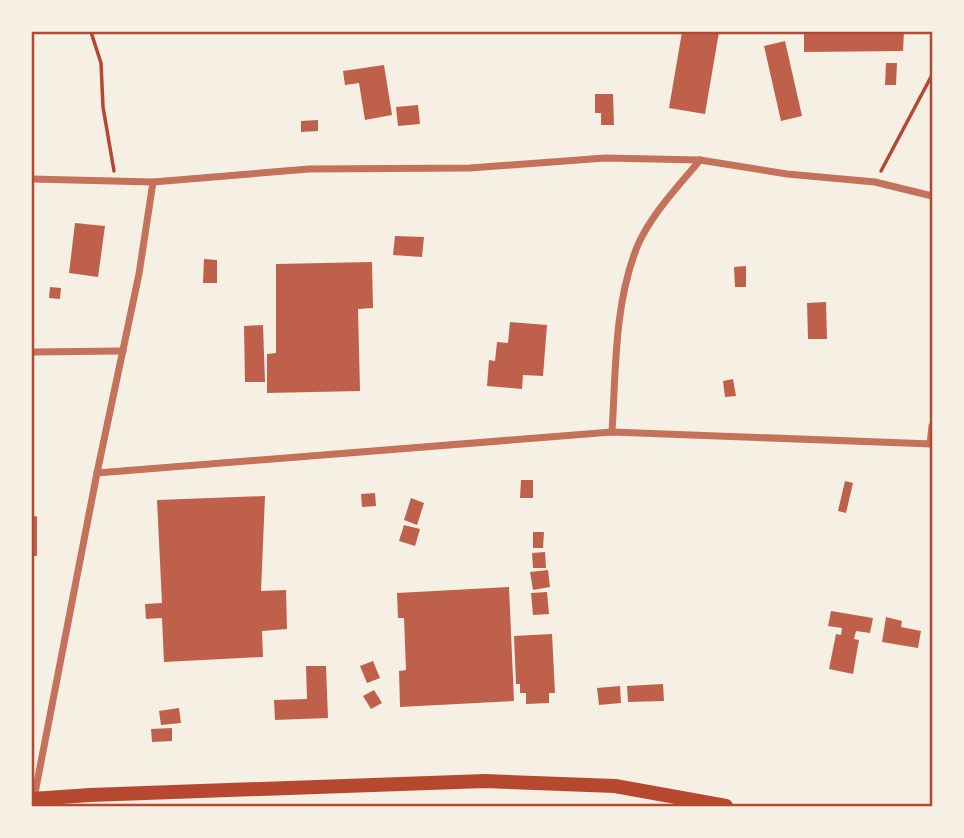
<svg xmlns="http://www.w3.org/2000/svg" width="964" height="838" font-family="'Fira Sans',sans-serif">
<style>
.building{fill:#bf614a}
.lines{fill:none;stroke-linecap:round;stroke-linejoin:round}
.path{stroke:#b5482f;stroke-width:3.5}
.minor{stroke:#c5725c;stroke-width:7}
.primary{stroke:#b5482f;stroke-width:14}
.neatline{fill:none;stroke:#b5482f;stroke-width:2.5}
</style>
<rect width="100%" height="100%" fill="#f6efe4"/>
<!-- building -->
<g class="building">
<path d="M682,32H719L705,114L669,108Z"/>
<path d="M804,32H904L903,51L804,52Z"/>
<path d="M785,41L802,116L781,121L764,46Z"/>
<path d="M886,63H897L896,85H885Z"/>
<path d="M384,65L392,115L365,120L359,83L345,85L343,71Z"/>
<path d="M595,94H613L614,125H601V113H595Z"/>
<path d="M418,105L420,124L398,126L396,107Z"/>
<path d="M318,120V131L301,132V121Z"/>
<path d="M75,223L105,226L98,277L69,273Z"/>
<path d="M395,236L424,237L422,257L393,255Z"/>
<path d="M204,259L217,260V283H203Z"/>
<path d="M372,262L373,308L358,309L360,391L267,393V354L276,353V264Z"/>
<path d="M746,266V287H735L734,267Z"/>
<path d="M50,287L61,288L60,299L49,298Z"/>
<path d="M826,302L827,339H808L807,303Z"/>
<path d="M510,322L547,325L543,376L523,375L522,389L487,386L489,360L495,361L497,342L508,343Z"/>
<path d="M263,325L265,382H245L244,326Z"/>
<path d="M733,379L736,396L725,397L723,381Z"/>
<path d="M521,480H533V498H520Z"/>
<path d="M845,481L853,483L846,513L838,511Z"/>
<path d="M375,493L376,506L362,507L361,494Z"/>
<path d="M265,496L261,591L286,590L287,629L262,631L263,657L164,662L162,618L146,619L145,604L162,603L157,500Z"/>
<path d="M411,498L424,503L417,525L404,520Z"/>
<path d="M37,516V556H32V517Z"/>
<path d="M404,525L420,529L415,546L399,541Z"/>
<path d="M533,532H544L543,548H533Z"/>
<path d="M545,552L546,568H533L532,553Z"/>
<path d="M548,570L550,587L533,590L530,572Z"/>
<path d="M509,587L514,701L400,707L399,671L406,670L404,618H398L397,593Z"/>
<path d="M547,592L549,614L533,615L531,593Z"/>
<path d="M831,611L873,618L870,633L856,631L854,639L859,640L853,674L829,669L836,634L841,635L842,628L828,626Z"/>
<path d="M886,617L902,621L901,627L921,631L918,648L882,642Z"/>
<path d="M552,634L555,693H549V703L526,704V693H520V684H516L514,636Z"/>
<path d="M373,661L380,678L367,683L360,666Z"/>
<path d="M306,666H326L328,718L275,720L274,700L307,699Z"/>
<path d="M663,684L664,701L628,702L627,686Z"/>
<path d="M620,686L621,703L599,705L597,688Z"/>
<path d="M374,690L382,703L371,709L363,696Z"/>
<path d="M179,708L181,723L161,725L159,711Z"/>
<path d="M172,728V741L152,742L151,729Z"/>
</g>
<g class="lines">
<!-- path -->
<g class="path">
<path d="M91,32L101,63L103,107L114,171"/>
<path d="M881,171L932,75"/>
</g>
<!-- minor -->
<g class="minor">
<path d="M32,179L153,182L309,169L470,168L605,158L700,160L787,174L875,182L932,196"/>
<path d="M32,352L123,351"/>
<path d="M612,432C616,370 614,305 637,247C651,214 678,187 700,160"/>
<path d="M930,444L932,426"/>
<path d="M97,473L612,432L932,444"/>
<path d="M34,798L97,473L139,274L153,182"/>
</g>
<!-- primary -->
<path class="primary" d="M32,799L90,795L485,781L615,786L726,806"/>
</g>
<!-- border -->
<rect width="964" height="838" fill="none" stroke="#f6efe4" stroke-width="66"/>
<rect x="33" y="33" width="898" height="772" class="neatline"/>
</svg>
